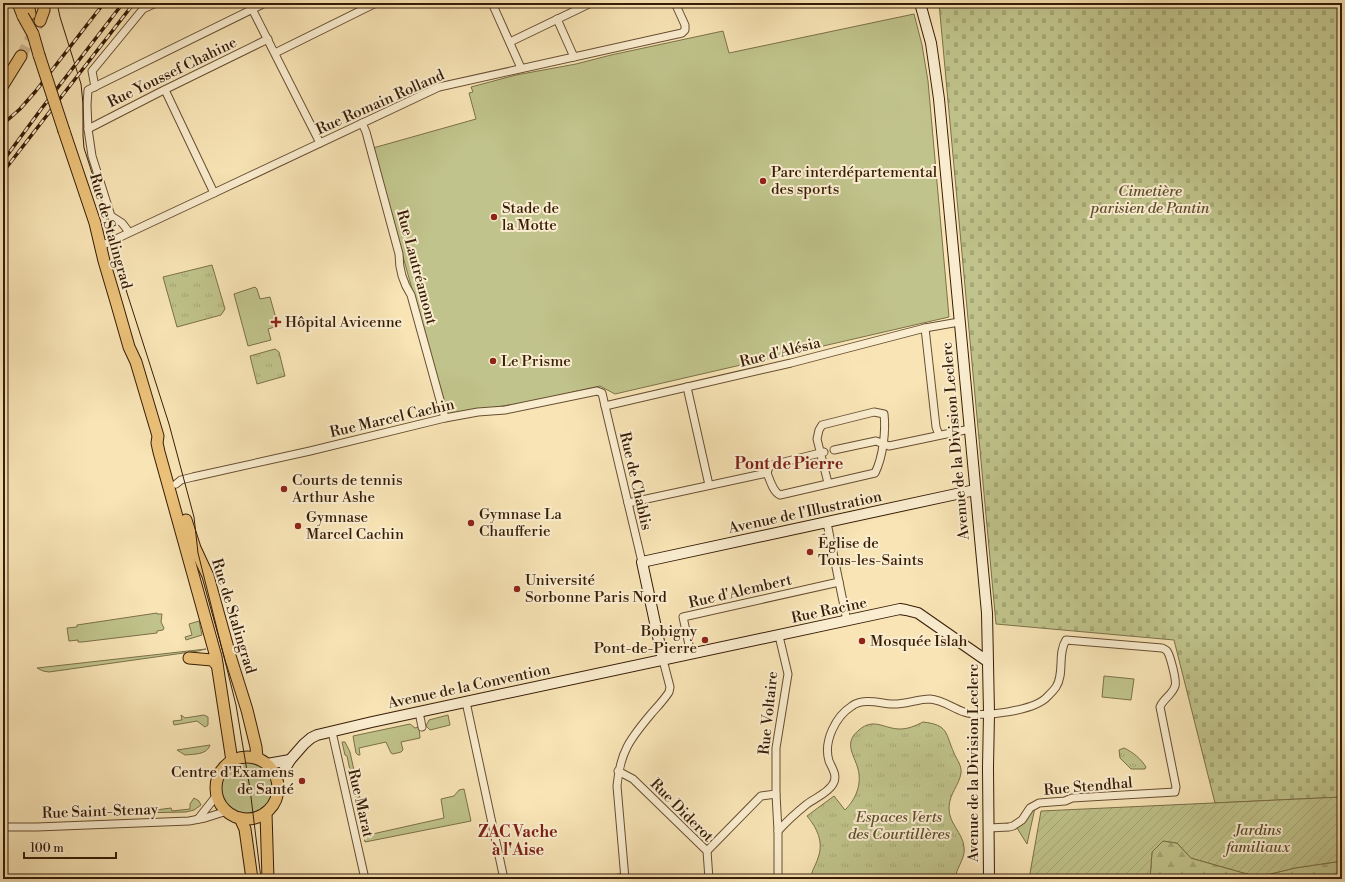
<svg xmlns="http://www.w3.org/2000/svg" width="1345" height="882" font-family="'Libre Bodoni',serif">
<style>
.grass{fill:#c0c38b;stroke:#7c7048}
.forest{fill:url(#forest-firs);stroke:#7c7048}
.cemetery{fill:url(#cemetery-stones);stroke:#7c7048}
.park{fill:url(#park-tufts);stroke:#7c7048}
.garden{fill:url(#garden-furrows);stroke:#7c7048}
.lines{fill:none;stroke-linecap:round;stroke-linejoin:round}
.primary-tunnel{stroke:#d1bc92;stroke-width:11;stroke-dasharray:11 5.5;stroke-linecap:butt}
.street-casing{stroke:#674e32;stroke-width:9}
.secondary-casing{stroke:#371c06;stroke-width:12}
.primary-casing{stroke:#371c06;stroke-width:13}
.street{stroke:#faedcf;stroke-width:7}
.secondary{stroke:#faedcf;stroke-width:10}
.primary{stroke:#ecc27a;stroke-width:11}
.tram{stroke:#371c06;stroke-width:1}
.rail-casing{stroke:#371c06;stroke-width:3.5}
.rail{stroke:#faedcf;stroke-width:2;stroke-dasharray:6;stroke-linecap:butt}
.primary-bridge-casing{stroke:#371c06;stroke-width:13;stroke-linecap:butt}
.primary-bridge{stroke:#ecc27a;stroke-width:11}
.poi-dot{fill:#8f2418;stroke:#faedcf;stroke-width:1.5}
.labels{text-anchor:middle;stroke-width:4;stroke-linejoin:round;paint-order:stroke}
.street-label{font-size:15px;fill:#371c06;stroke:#faedcf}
.poi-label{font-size:15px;fill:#371c06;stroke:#faedcf;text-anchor:start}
.park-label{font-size:15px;font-style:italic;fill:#604e2e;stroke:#faedcf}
.neighbourhood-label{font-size:16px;font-weight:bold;fill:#7a1f14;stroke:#faedcf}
</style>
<defs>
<pattern id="forest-firs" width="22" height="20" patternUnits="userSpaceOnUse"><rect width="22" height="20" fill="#c0c38b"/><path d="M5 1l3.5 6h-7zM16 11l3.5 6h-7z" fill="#a6a776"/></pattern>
<pattern id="cemetery-stones" width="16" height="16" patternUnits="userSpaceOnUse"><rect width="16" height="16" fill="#c0c38b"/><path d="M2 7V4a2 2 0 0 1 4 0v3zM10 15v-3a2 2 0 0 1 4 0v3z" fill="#a6a776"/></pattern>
<pattern id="park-tufts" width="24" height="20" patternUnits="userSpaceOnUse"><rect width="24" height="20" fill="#c0c38b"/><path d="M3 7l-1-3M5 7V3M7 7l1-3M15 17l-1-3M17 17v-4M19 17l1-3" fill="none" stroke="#a6a776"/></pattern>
<pattern id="garden-furrows" width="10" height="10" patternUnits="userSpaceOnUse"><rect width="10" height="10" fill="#c0c38b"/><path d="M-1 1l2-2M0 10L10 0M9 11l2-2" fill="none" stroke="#a6a776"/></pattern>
</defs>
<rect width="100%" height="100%" fill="#f8e4b5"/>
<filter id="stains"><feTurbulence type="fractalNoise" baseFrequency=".005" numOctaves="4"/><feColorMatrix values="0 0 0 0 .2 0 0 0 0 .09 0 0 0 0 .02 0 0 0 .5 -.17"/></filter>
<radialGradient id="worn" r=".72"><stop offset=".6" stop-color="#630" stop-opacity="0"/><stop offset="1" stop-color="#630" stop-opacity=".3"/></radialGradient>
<!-- grass -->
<g class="grass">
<path d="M914,14L922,45L928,81L949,317L615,394L600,386L529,402L450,414L446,412L373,148L476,119L469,93L473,92L471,87L516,75L576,64L611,55L723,31L729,53Z"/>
<path d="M255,287L257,289L260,299L270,297L278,326L268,329L271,340L248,346L234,294Z"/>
<path d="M157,613V614H162L161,622L164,628L163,630L157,631V633L82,642H78V640L69,641L67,628L77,627V625Z"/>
<path d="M199,621L202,635L186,640L185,637L192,635L189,624Z"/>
<path d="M206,649L198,651L49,672L43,671L37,668Z"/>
<path d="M1104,676L1134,679L1131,700L1102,697Z"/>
<path d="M181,715L185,718L204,715L208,717V725L205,727L197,721L174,725L173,721L182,720Z"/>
<path d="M448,715L450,725L430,730L426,726L429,720Z"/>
<path d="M410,724L415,728L419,727L420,738L401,742L403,750L401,752L393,754L391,753L386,742L359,748L360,755H358L356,753L353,736Z"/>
<path d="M342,742H345L350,752L368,835L444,818L441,799L454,796L459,790L464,789L471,821L365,842L347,756L345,755Z"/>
<path d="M210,745C207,755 194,754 185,755L177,750Z"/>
<circle cx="248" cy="788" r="27"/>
<path d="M194,798L199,801L201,805L194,810L186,812L133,813L171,808L172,811L190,809V804Z"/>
<path d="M1035,808L1027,844L1017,828Z"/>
</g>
<!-- forest -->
<path class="forest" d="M1163,841L1177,843L1191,858L1258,877L1295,868L1342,861V879H1150L1152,852Z"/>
<!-- cemetery -->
<path class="cemetery" d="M939,3H1339L1342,4V797L1215,803L1174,640L996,624Z"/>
<!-- park -->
<g class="park">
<path d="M212,265L225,309L221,315L177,327L163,277Z"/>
<path d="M275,349L279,352L285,376L257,384L250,356Z"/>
<path d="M923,722C949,725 945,733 954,753C957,760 962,766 961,773C959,786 950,792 949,807C948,823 963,833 964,847C966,858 956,868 955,879H811C811,871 816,865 818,858C824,842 817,828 807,816L834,796L845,810C856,799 862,784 858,769C854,754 843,743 859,730C874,717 884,729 900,729C908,729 915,726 923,722Z"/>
<path d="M1124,748C1133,752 1141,759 1146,767L1145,769H1131L1120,758L1119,750Z"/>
</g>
<!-- garden -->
<path class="garden" d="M1342,797V861L1295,868L1258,877L1191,858L1177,843L1163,841L1152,852L1150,879H1029L1041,811Z"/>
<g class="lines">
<!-- primary-tunnel -->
<path class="primary-tunnel" d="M21,56L40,21"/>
<defs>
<g id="street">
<path d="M249,3L320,143"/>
<path d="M492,3L521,68"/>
<path d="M557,19L574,57"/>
<path d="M510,42L591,3"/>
<path d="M275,53L376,3"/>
<path d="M95,87L92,71L143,9L156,3"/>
<path d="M165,90L214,193"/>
<path d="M362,123L366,132L399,254C399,268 403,283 411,295L445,418"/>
<path d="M88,129L160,92L268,39"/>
<path d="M129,232L122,223L111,216L92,156L88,129L87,105L88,90L265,3"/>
<path d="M101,246L214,193L439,87L682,33L685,30V25L675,3"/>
<path d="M925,328L936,427L939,435"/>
<path d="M687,387L709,485"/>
<path d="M605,406L791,363L925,328L959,322"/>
<path d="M834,450L876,441L889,446L970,429"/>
<path d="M767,473C770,480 773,492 780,495L875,473C883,457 886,431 884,414L874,412L822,425L819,430L817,439L828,483"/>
<path d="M767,473L769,467L772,465L824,452"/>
<path d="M176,484L181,480L193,477L310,451L445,418L478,412L505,410L597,391L602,393L605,406L642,562"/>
<path d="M628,503L767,473"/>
<path d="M827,523L847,621"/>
<path d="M691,654L683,617L839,582"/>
<path d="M466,702L504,879"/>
<path d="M419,712L422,727"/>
<path d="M332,732L365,879"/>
<path d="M618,771L633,779L707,851L709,879"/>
<path d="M776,794L778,831V879"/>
<path d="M198,819L217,795"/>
<path d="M3,827H37L189,821L205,818L227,811"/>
<path d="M778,831C787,821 797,812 807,804C815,798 828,793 833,784C838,776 832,768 829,761C823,741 836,716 852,706C863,698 879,703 891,704C904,705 917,699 930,699C943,700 952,708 964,712C982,718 1035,711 1048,696C1051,693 1054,690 1056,687C1065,673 1057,654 1066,640L1162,648C1164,649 1165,649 1167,651C1170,655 1177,681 1175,686C1173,694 1163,699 1160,707L1176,787L1175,792L1072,798L1065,801L1039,803L1030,808L1022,820L1013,826L1009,827L989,828"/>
<path d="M707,851L761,796L776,794V748L788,674L779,636"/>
<path d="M615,879L624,877"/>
<path d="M625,879L617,786C620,752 630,739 651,714C657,707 664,700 669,692L670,687L663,660"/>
</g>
<g id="secondary">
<path d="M920,3L931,43L939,99L987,613L989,713L988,768L989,879"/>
<path d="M663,660L642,562L975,490"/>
<path d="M267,764L290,760"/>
<path d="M276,777L283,772L290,760L304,744L311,738L317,735L372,722L900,609L906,610L918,613L987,661"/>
</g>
<g id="primary">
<path d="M18,3L23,16"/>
<path d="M28,3L30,14"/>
<path d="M40,21L44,10V3"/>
<path d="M33,34L39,55"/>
<path d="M3,85L21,56"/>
<path d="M64,131L95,223L104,261L117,305L129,347L136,362L158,436L157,443L159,452L216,657L232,761"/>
<path d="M186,520L195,548L208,576L231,659L247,710L256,747L257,758"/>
<path d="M189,658L212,660L217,665"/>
<circle cx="247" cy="788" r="31"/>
<path d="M266,813L268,879"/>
<path d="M240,818L245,829L252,879"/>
</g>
</defs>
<!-- street casing -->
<use href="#street" class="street-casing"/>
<!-- secondary casing -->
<use href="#secondary" class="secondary-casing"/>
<!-- primary casing -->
<use href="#primary" class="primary-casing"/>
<!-- street -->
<use href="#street" class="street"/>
<!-- secondary -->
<use href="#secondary" class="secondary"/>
<!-- primary -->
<use href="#primary" class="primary"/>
<!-- tram -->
<path class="tram" d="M57,3L60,17L81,84L83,104V136L84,148L105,213L127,293L169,424L194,517L198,553L236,705L250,789L261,879"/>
<defs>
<g id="rail">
<path d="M3,124L20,109L35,92L104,3"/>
<path d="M3,161L42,108L123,3"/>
<path d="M3,172L134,3"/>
</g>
</defs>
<!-- rail casing -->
<use href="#rail" class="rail-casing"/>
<!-- rail -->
<use href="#rail" class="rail"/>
<defs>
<g id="primary-bridge">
<path d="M23,16L33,34"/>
<path d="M39,55L64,131"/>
</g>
</defs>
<!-- primary-bridge casing -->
<use href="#primary-bridge" class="primary-bridge-casing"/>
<!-- primary-bridge -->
<use href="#primary-bridge" class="primary-bridge"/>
</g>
<!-- markers -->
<g class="poi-dot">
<circle cx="763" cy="181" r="4"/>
<circle cx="494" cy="217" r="4"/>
<path d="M274 316h4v4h4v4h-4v4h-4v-4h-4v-4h4z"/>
<circle cx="493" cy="361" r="4"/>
<circle cx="284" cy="489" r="4"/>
<circle cx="471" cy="523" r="4"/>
<circle cx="298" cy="526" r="4"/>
<circle cx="810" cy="552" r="4"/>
<circle cx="517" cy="589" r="4"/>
<circle cx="705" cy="640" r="4"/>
<circle cx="862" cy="641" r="4"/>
<circle cx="302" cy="781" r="4"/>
</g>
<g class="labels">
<!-- street labels -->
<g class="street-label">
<text transform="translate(172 72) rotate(-26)" y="5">Rue Youssef Chahine</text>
<text transform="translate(380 102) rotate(-24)" y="5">Rue Romain Rolland</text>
<text transform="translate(111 231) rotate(74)" y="5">Rue de Stalingrad</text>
<text transform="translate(417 267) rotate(75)" y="5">Rue Lautréamont</text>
<text transform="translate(780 352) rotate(-14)" y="5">Rue d'Alésia</text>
<text transform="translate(392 418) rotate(-13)" y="5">Rue Marcel Cachin</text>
<text transform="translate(955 441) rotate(-95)" y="5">Avenue de la Division Leclerc</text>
<text transform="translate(636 481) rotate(77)" y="5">Rue de Chablis</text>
<text transform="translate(805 512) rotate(-12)" y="5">Avenue de l'Illustration</text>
<text transform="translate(740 591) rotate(-13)" y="5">Rue d'Alembert</text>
<text transform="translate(829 610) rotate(-12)" y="5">Rue Racine</text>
<text transform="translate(234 616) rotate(73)" y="5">Rue de Stalingrad</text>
<text transform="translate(469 686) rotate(-12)" y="5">Avenue de la Convention</text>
<text transform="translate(768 713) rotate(-84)" y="5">Rue Voltaire</text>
<text transform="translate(973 763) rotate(-90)" y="5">Avenue de la Division Leclerc</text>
<text transform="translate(1088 786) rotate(-5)" y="5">Rue Stendhal</text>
<text transform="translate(361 803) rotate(77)" y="5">Rue Marat</text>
<text transform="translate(682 810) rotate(45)" y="5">Rue Diderot</text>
<text transform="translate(100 811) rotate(-2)" y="5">Rue Saint-Stenay</text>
</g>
<!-- poi labels -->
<g class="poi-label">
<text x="771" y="177">Parc interdépartemental<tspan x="771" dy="17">des sports</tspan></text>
<text x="502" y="213">Stade de<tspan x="502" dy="17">la Motte</tspan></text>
<text x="285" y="327">Hôpital Avicenne</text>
<text x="501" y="366">Le Prisme</text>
<text x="292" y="485">Courts de tennis<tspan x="292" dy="17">Arthur Ashe</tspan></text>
<text x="479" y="519">Gymnase La<tspan x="479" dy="17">Chaufferie</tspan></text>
<text x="306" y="522">Gymnase<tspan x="306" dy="17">Marcel Cachin</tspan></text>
<text x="818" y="548">Église de<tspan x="818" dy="17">Tous-les-Saints</tspan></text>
<text x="525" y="585">Université<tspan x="525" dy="17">Sorbonne Paris Nord</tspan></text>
<text x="697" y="636" text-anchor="end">Bobigny<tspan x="697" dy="17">Pont-de-Pierre</tspan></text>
<text x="870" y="646">Mosquée Islah</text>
<text x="294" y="777" text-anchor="end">Centre d'Examens<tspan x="294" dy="17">de Santé</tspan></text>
</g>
<!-- park labels -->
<g class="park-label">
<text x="1150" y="196">Cimetière<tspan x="1150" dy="17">parisien de Pantin</tspan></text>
<text x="899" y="822">Espaces Verts<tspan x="899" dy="17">des Courtillères</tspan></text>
<text x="1258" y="835">Jardins<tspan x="1258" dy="17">familiaux</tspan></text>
</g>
<!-- neighbourhood labels -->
<g class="neighbourhood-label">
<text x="789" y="469">Pont de Pierre</text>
<text x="518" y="837">ZAC Vache<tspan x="518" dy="18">à l'Aise</tspan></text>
</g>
</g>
<!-- margin -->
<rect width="1345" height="882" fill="none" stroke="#f8e4b5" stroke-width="16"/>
<rect x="4" y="4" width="1337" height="874" fill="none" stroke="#371c06" stroke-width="2"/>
<rect x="8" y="8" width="1329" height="866" fill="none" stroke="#371c06"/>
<!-- scale -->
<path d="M24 852v6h92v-6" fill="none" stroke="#371c06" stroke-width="2"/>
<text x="30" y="852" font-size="12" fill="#371c06" stroke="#faedcf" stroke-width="3" paint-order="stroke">100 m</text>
<rect width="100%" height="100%" filter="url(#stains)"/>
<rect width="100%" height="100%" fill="url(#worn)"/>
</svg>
